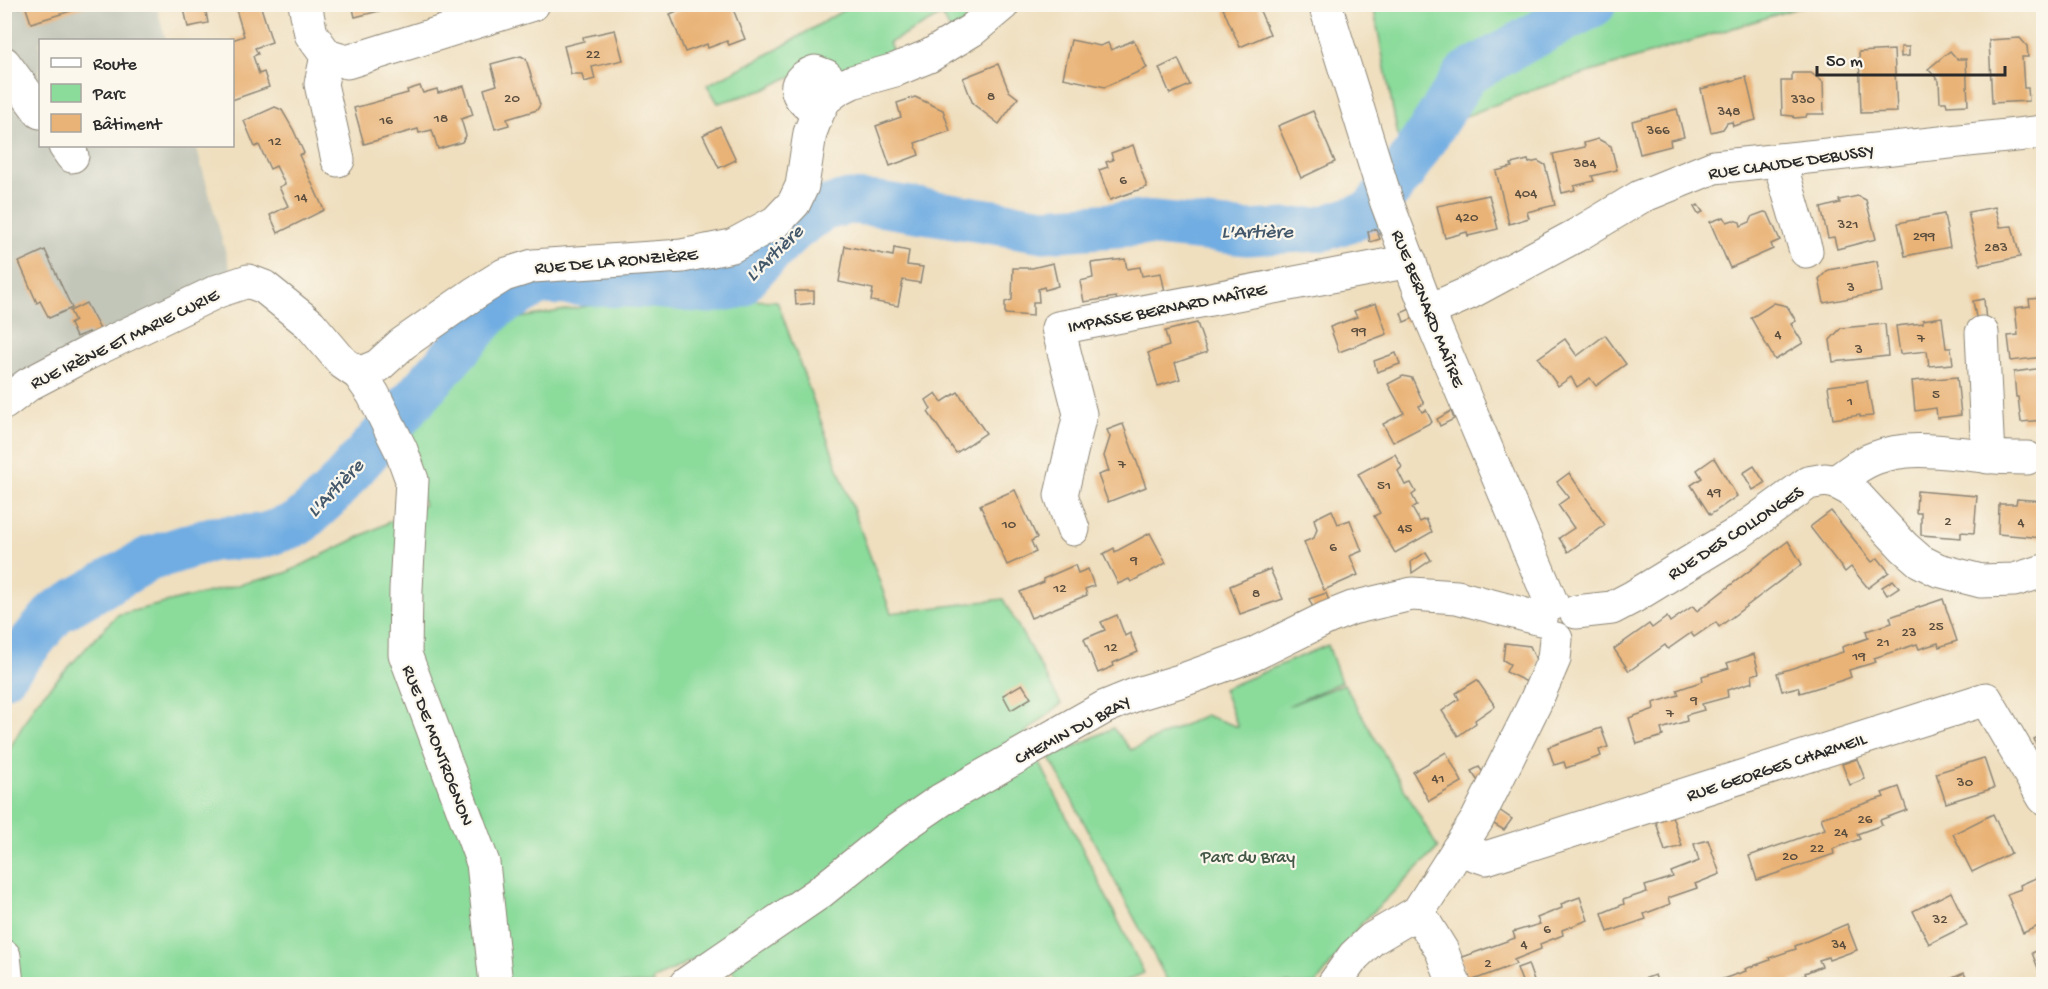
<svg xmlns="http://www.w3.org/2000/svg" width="2048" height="989" font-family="'Gochi Hand',sans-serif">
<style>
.industrial{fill:#c2c6b9}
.green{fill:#8bdb9b;stroke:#5b8363;stroke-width:1.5}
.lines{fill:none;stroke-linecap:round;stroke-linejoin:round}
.river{stroke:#71ade2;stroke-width:45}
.building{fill:#e9b276}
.minor-casing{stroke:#8d8575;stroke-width:35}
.minor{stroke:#fff;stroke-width:33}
.labels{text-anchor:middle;stroke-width:4.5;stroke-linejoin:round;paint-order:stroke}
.number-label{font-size:15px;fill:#5a4d3e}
.street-label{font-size:18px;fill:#2b2b2b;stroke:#fbf7ec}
.park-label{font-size:18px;fill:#435747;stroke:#fbf7ec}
.water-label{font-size:20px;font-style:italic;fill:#44586b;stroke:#fbf7ec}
</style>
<rect width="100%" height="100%" fill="#fbf7ec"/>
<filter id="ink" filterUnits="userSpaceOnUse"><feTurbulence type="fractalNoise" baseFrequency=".0167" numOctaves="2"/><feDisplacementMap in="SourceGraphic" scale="12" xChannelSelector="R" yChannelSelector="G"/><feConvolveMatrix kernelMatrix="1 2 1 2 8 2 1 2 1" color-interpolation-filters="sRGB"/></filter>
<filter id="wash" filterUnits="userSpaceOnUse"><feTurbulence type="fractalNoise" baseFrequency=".008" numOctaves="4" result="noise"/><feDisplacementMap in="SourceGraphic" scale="24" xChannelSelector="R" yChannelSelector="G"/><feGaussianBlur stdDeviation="1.35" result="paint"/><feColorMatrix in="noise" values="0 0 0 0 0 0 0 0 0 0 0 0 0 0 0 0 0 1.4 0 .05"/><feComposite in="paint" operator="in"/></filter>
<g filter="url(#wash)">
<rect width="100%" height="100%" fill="#efdfbf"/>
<!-- industrial -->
<path class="industrial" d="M5,5H156L166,40H40V146H196L231,272L5,394Z"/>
<!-- green -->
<g class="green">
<path d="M852,5H988L951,32L942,15L889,43L897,60L787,78L764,90L718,103L707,85L776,50Z"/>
<path d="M1373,5V4L1807,5L1533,90L1399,142Z"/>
<path d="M638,297L777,301L891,613L1003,599L1061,704L1025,733L1144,973L1119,984H742L716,948L653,980L654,984H5V757L36,702L117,615L286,573L424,505L391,400L498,322Z"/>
<path d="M1328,645L1341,682L1288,706L1344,684L1438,848L1362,923L1316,984H1169L1050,758L1113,728L1131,750L1205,715L1238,727L1223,689Z"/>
</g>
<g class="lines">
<!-- river -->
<path class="river" d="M4,675L56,612L149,559L212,539L262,536L298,524L330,495L495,307L540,282L653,286L710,291L738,286L759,263L793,230L822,209L849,202L879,204L1044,230L1144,223L1247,233L1321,229L1370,213L1402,174L1466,74L1528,39L1594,4"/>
</g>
<g id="blocks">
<!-- building -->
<g class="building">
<path d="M15,4H91V5L31,23L25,5L18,8Z"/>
<path d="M183,4H260L272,42L255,48L258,54L253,56L259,74L264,72L269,87L232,100V40L244,36L235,6L206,12L208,23L188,27Z"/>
<path d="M352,4H382L383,10L355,17Z"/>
<path d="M694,4H731L745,39L729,45L727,41L708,48L707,44L685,52L670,14Z"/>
<path d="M780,4H794L783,10Z"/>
<path d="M1221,4H1257L1270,34L1240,47Z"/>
<path d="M615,30L623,60L592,67L595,79L584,82L582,74H571L564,46L584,41L583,37Z"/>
<path d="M2020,38L2027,46L2028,57H2022L2024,88H2028L2029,101L1992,103L1989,40Z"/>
<path d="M1071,40L1100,46L1108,43L1111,50L1134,40L1147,68L1105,87L1063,78Z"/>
<path d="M1901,47H1909V56L1901,57Z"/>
<path d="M1894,50L1897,112L1861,113L1859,52Z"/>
<path d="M1950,51L1957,59H1966L1968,105L1947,106L1946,102H1940L1939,81L1928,69Z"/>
<path d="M521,56L526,59L540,105L537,110L507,119L509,125L495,129L484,89L497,85L491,64Z"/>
<path d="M1178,59L1190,85L1170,94L1159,68Z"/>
<path d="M998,64L1009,91L1018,98L999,124L973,104L963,78Z"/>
<path d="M1792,73H1811L1823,82L1824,114H1807L1806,117L1794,118L1793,116L1782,115L1781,81H1792Z"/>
<path d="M1746,77L1756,120L1733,126L1732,122L1727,123L1723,129L1711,132L1701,89Z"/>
<path d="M420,86L423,93L437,89L438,93L464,86L473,115L461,119L466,136L462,142L438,149L432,130L419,133L418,129L364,144L354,108L408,93L407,90Z"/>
<path d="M915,97L943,110L950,131L915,143L919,155L890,166L876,126L901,117L897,103Z"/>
<path d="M275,107L282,110L293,129L304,153L299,155L324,210L278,233L270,215L288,206L279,187L285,184L276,166L270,169L259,145L255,147L244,121Z"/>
<path d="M1677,109L1684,137L1670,140L1671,146L1640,154L1632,121Z"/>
<path d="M1313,111L1335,162L1301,178L1278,126Z"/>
<path d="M720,126L736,160L719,168L703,135Z"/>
<path d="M1598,139L1611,146L1617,170L1592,176L1594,181L1574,186L1575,190L1562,193L1553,154L1585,147L1584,143Z"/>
<path d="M1133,145L1147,187L1110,200L1099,170L1108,167L1106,162L1113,160L1111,153Z"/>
<path d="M1528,160L1529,163L1538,161L1545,165L1555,205L1527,212L1529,218L1509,224L1496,171L1512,167L1511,164Z"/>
<path d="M1489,195L1498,229L1468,236L1467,232L1445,238L1437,206Z"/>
<path d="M1858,196L1866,200L1876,239L1837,249L1834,237L1828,238L1821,208L1840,203L1839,200Z"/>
<path d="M1698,205L1703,212L1698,214L1694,207Z"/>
<path d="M1995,207L2000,227L2012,226L2020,257L1980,265L1968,212Z"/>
<path d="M1764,212L1768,213L1780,240L1771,244L1773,249L1730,268L1710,222L1724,217L1727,222L1733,220L1740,222L1741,226L1750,222L1753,216Z"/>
<path d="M1944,214L1950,247L1905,256L1898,223Z"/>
<path d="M1376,229L1380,239L1370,242L1368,232Z"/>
<path d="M845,246L893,256L894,248L909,251L907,265L923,267L920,283L903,280L898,306L871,301L873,289L839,282Z"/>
<path d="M45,250L72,308L49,318L40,301L37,303L19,262Z"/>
<path d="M1125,259L1127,269L1140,267L1142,276L1161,273L1165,292L1117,300L1116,297L1084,302L1080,281L1093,278L1091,263Z"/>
<path d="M1877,261L1882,292L1824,303L1819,279L1828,270Z"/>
<path d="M1053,263L1058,286L1045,290L1044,287L1038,289L1039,302H1033V316L1005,314V302L1012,300L1013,268H1032Z"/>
<path d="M795,291H814V303L796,305Z"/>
<path d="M2043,298V357L2011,361L2008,336L2018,335L2015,308L2030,306L2029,299Z"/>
<path d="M1984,299L1986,322L1977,323L1973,301Z"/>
<path d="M86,303L103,335L94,339L89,332L76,337L70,324L75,321L70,311Z"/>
<path d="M1376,303L1387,334L1339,352L1330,327L1357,317L1354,311Z"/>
<path d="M1774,303L1787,306L1796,321L1791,324L1803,343L1775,360L1751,318Z"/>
<path d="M1410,309L1414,318L1404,322L1401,313Z"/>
<path d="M1942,317L1946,348H1951L1953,364L1929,366L1927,351L1900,354L1896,326L1923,323V320Z"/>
<path d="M1197,323L1207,352L1175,363L1180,379L1158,386L1148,353L1169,346L1165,331Z"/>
<path d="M1885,324L1888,356L1833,362L1830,340L1841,328Z"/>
<path d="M1605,335L1626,364L1596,386L1590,378L1577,387L1571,377L1558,386L1538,358L1565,339L1577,356Z"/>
<path d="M1396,353L1400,364L1377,372L1374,361Z"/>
<path d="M2043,368V420L2021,422L2018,397H2016L2014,372Z"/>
<path d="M1403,376L1412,378L1424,404L1419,406L1422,412L1426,410L1432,422L1393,442L1383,424L1404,413L1388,384Z"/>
<path d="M1957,377L1961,415L1937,418L1936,408L1915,411L1912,381Z"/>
<path d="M1867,381L1873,416L1860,417V415L1833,419L1828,386Z"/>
<path d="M958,392L986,433L956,453L928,412L931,409L926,400L936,393L942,402Z"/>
<path d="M1451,411L1454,419L1440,426L1437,419Z"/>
<path d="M1123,424L1146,487L1108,502L1098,475L1109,471L1104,456L1110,437L1107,430Z"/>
<path d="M1395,454L1402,467L1398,471L1405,485L1411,483L1416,492L1412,495L1417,505L1412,508L1420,522L1426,519L1432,532L1395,553L1374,516L1380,513L1358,474Z"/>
<path d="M1714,458L1737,496L1710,515L1691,485L1702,478L1697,470Z"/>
<path d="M1754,466L1765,483L1753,490L1743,473Z"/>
<path d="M1569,473L1605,525L1568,552L1559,538L1574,528L1558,505L1569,497L1557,482Z"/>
<path d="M1015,490L1037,538L1031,541L1036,552L1007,565L980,505Z"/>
<path d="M1917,491L1977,496L1974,533L1961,532V538L1921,535V513H1916Z"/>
<path d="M2017,499L2043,501V538L1998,534L1999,504H2016Z"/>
<path d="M1332,510L1338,524L1350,520L1362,551L1350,556L1358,575L1324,590L1304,542L1314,538L1317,529L1314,519Z"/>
<path d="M1831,511L1872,562L1878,558L1889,572L1868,588L1851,567L1845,572L1810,527Z"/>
<path d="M1150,533L1166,563L1131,582L1129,579L1118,584L1103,554L1114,548L1115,552Z"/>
<path d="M1788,541L1802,564L1719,627L1716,622L1694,637L1691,633L1668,649L1665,645L1629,671L1614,649L1649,624L1652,628L1667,617L1670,622L1693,606L1697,611Z"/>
<path d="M1426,552L1431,560L1412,573L1411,562Z"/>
<path d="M1075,565L1078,573L1088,569L1094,586L1085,589L1087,595L1031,618L1020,592L1044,582L1043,579Z"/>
<path d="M1270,569L1283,599L1240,614L1230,586Z"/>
<path d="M1893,580L1899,587L1887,595L1882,587Z"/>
<path d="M1326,593L1332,609L1316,614L1309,599Z"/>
<path d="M1943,599L1957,641L1939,647L1938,643L1919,649L1917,644L1874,658L1876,662L1849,670L1851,677L1843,680L1800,693L1798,687L1782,691L1777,673L1843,652L1842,647L1868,638L1866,631L1892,623L1890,617Z"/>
<path d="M1117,615L1125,636L1130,633L1138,652L1113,663L1114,666L1098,673L1084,639L1105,630L1101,622Z"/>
<path d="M1505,643L1530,646L1537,662L1527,682L1506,672L1510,664L1503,660Z"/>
<path d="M1754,654L1759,673L1752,675L1753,682L1727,690L1728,697L1702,704L1704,710L1686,715L1687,721L1661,729L1663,736L1637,744L1629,718L1654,709L1653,703L1679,695L1677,690L1703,681L1702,676L1729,668L1727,663Z"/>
<path d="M1477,680L1495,706L1475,720L1476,723L1458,736L1442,711L1459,699L1456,693Z"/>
<path d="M1022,684L1031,698L1011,710L1003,695Z"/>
<path d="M1601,728L1608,747L1599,750L1601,756L1566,768L1564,762L1554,765L1548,747Z"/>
<path d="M2043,735V761L2034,739Z"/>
<path d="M1446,752L1462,782L1429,801L1413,772Z"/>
<path d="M1984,758L1994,788L1946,803L1936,773Z"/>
<path d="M1857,759L1865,779L1850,785L1842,764Z"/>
<path d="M1479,767L1485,775L1480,784L1471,771Z"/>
<path d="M1899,787L1907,810L1880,820L1882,825L1857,834L1860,839L1833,849L1834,854L1757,880L1749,856L1825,829L1821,818L1884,797L1882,793Z"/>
<path d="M1499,810L1512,819L1504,830L1492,823Z"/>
<path d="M1993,814L2011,853L1972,872L1953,834Z"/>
<path d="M1672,816L1682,846L1665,851L1656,822Z"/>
<path d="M1708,840L1720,874L1695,884L1697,888L1668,898L1670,904L1644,914L1646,919L1608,932L1602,913L1624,904L1623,900L1647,892L1645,886L1673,877L1671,872L1699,861L1694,844Z"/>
<path d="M2038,877L2043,879V924L2023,933L2007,894L2021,889L2020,885Z"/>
<path d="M1951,892L1967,925L1929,944L1913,911Z"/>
<path d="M1580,897L1588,920L1562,930L1563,935L1540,944L1541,949L1514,960L1516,964L1468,982L1460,958L1515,938L1513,932L1540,924L1537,918L1562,908L1561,904Z"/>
<path d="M1847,924L1857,950L1829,960L1828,957L1819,960L1822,966L1805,973L1806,975L1783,984H1722L1720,980L1746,971L1745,969L1770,960L1769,958L1796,949L1795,946Z"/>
<path d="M2043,948V971L2040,973L2032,953Z"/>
<path d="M1528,964L1534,981L1523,984L1517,968Z"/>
<path d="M1964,973L1969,984H1939Z"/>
<path d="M1655,975L1658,984H1630Z"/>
</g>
</g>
</g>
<g filter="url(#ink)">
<use href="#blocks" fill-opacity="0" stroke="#8d8575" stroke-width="1.5"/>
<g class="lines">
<defs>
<g id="minor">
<path d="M305,4L311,34L327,56L347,62L533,4"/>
<path d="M1325,4L1387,203L1428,311L1552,604"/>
<path d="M327,56L321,84L338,160"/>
<path d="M4,63L40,112"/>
<path d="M818,112C799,100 785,83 815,72L826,76L838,89"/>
<path d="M65,146L72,156"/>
<path d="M1779,160L1806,251"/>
<path d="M1428,311L1469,293L1577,235L1640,197L1714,167L2044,132"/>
<path d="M1982,333L1988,457"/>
<path d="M359,374L378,366L402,344L475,293L504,275L533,266L682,256L732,246L776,222L794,203L802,186L810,133L818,112L825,99L838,89L852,82L895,70L929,56L972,30L1003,4"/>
<path d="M4,403L29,384L88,353L218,291L248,281L264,287L310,324L343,363L359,374L373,394L401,450L412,480L406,589L405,654L483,863L496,984"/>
<path d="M1836,482C1848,473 1861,463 1875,458C1910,444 1949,453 1985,456C1999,458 2013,458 2027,458"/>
<path d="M1073,529L1061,495L1080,414L1058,328L1410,261"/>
<path d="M1576,612L1612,608L1633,597L1740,532L1808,483L1825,480L1836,482L1851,490L1904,547L1920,561L1938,570L1981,581L2014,580L2044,571"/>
<path d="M1458,849L1486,858L1986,699L2044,798"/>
<path d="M1418,912L1442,951L1454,984"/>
<path d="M4,956L7,984"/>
<path d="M686,984L819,893L896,831L941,800L1105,707L1137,694L1180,681L1252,655L1327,618L1352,608L1412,594L1457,597L1541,619"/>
<path d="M1334,984L1354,956L1372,939L1418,912L1477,820L1535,703L1554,659L1556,639"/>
</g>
</defs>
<!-- minor casing -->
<use href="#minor" class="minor-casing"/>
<!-- minor -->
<use href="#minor" class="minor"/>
</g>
</g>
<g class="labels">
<!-- number labels -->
<g class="number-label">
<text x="593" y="58">22</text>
<text x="991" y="100">8</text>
<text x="512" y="102">20</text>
<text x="1803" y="103">330</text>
<text x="1729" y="115">348</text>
<text x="441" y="122">18</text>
<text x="386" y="124">16</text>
<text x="1658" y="134">366</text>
<text x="275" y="145">12</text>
<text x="1585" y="167">384</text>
<text x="1123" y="184">6</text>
<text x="1526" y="197">404</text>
<text x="301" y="201">14</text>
<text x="1467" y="221">420</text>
<text x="1848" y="228">321</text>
<text x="1924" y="240">299</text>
<text x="1996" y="251">283</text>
<text x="1851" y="291">3</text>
<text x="1359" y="335">99</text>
<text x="1778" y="338">4</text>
<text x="1921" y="342">7</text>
<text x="1859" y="353">3</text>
<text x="1936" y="398">5</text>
<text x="1850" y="405">1</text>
<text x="1122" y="468">7</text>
<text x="1384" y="489">51</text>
<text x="1714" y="496">49</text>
<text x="1948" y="525">2</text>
<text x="2021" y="526">4</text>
<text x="1009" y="528">10</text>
<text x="1405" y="532">45</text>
<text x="1333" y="551">6</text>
<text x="1134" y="564">9</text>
<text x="1060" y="592">12</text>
<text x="1256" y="597">8</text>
<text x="1936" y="630">25</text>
<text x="1909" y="636">23</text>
<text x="1883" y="646">21</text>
<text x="1111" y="651">12</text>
<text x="1859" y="660">19</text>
<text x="1694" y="704">9</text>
<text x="1670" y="717">7</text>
<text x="1438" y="782">41</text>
<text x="1965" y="786">30</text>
<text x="1865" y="823">26</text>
<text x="1841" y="836">24</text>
<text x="1817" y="852">22</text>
<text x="1790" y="860">20</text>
<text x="1940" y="923">32</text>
<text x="1547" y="933">6</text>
<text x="1524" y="948">4</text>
<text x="1839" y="948">34</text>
<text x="1488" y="967">2</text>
</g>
<!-- street labels -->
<g class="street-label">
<text transform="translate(1791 161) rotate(-8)" y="6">RUE CLAUDE DEBUSSY</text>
<text transform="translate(616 260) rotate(-5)" y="6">RUE DE LA RONZIÈRE</text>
<text transform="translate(1167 307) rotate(-11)" y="6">IMPASSE BERNARD MAÎTRE</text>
<text transform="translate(1429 308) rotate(68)" y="6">RUE BERNARD MAÎTRE</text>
<text transform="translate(124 338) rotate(-26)" y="6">RUE IRÈNE ET MARIE CURIE</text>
<text transform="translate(1735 532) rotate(-33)" y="6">RUE DES COLLONGES</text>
<text transform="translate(1072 729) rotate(-28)" y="6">CHEMIN DU BRAY</text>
<text transform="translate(439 745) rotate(69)" y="6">RUE DE MONTROGNON</text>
<text transform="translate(1776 766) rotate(-18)" y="6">RUE GEORGES CHARMEIL</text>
</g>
<!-- park labels -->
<g class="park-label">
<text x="1248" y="862">Parc du Bray</text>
</g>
<!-- water labels -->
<g class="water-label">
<text x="1257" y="237">L'Artière</text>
<text transform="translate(773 252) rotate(-44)" y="7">L'Artière</text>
<text transform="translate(334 487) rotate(-46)" y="7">L'Artière</text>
</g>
</g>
<!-- margin -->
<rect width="2048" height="989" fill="none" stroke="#fbf7ec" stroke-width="24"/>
<!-- legend -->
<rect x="39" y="39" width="195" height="108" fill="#fbf7ec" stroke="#a8a59f" stroke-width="1.5"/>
<rect x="51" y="58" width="30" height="9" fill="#ffffff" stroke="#a8a59f" stroke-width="1.5"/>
<text x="93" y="69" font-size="18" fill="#2b2b2b">Route</text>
<rect x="51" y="84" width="30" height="18" fill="#8bdb9b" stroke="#a8a59f" stroke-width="1.5"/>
<text x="93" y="99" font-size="18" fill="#2b2b2b">Parc</text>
<rect x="51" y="114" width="30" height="18" fill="#e9b276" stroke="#a8a59f" stroke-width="1.5"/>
<text x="93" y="129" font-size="18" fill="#2b2b2b">Bâtiment</text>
<!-- scale -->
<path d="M1817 66v9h188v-9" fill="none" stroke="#2b2b2b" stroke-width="3"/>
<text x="1826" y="66" font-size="18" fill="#2b2b2b" stroke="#fbf7ec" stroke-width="4.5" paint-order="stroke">50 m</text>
</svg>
